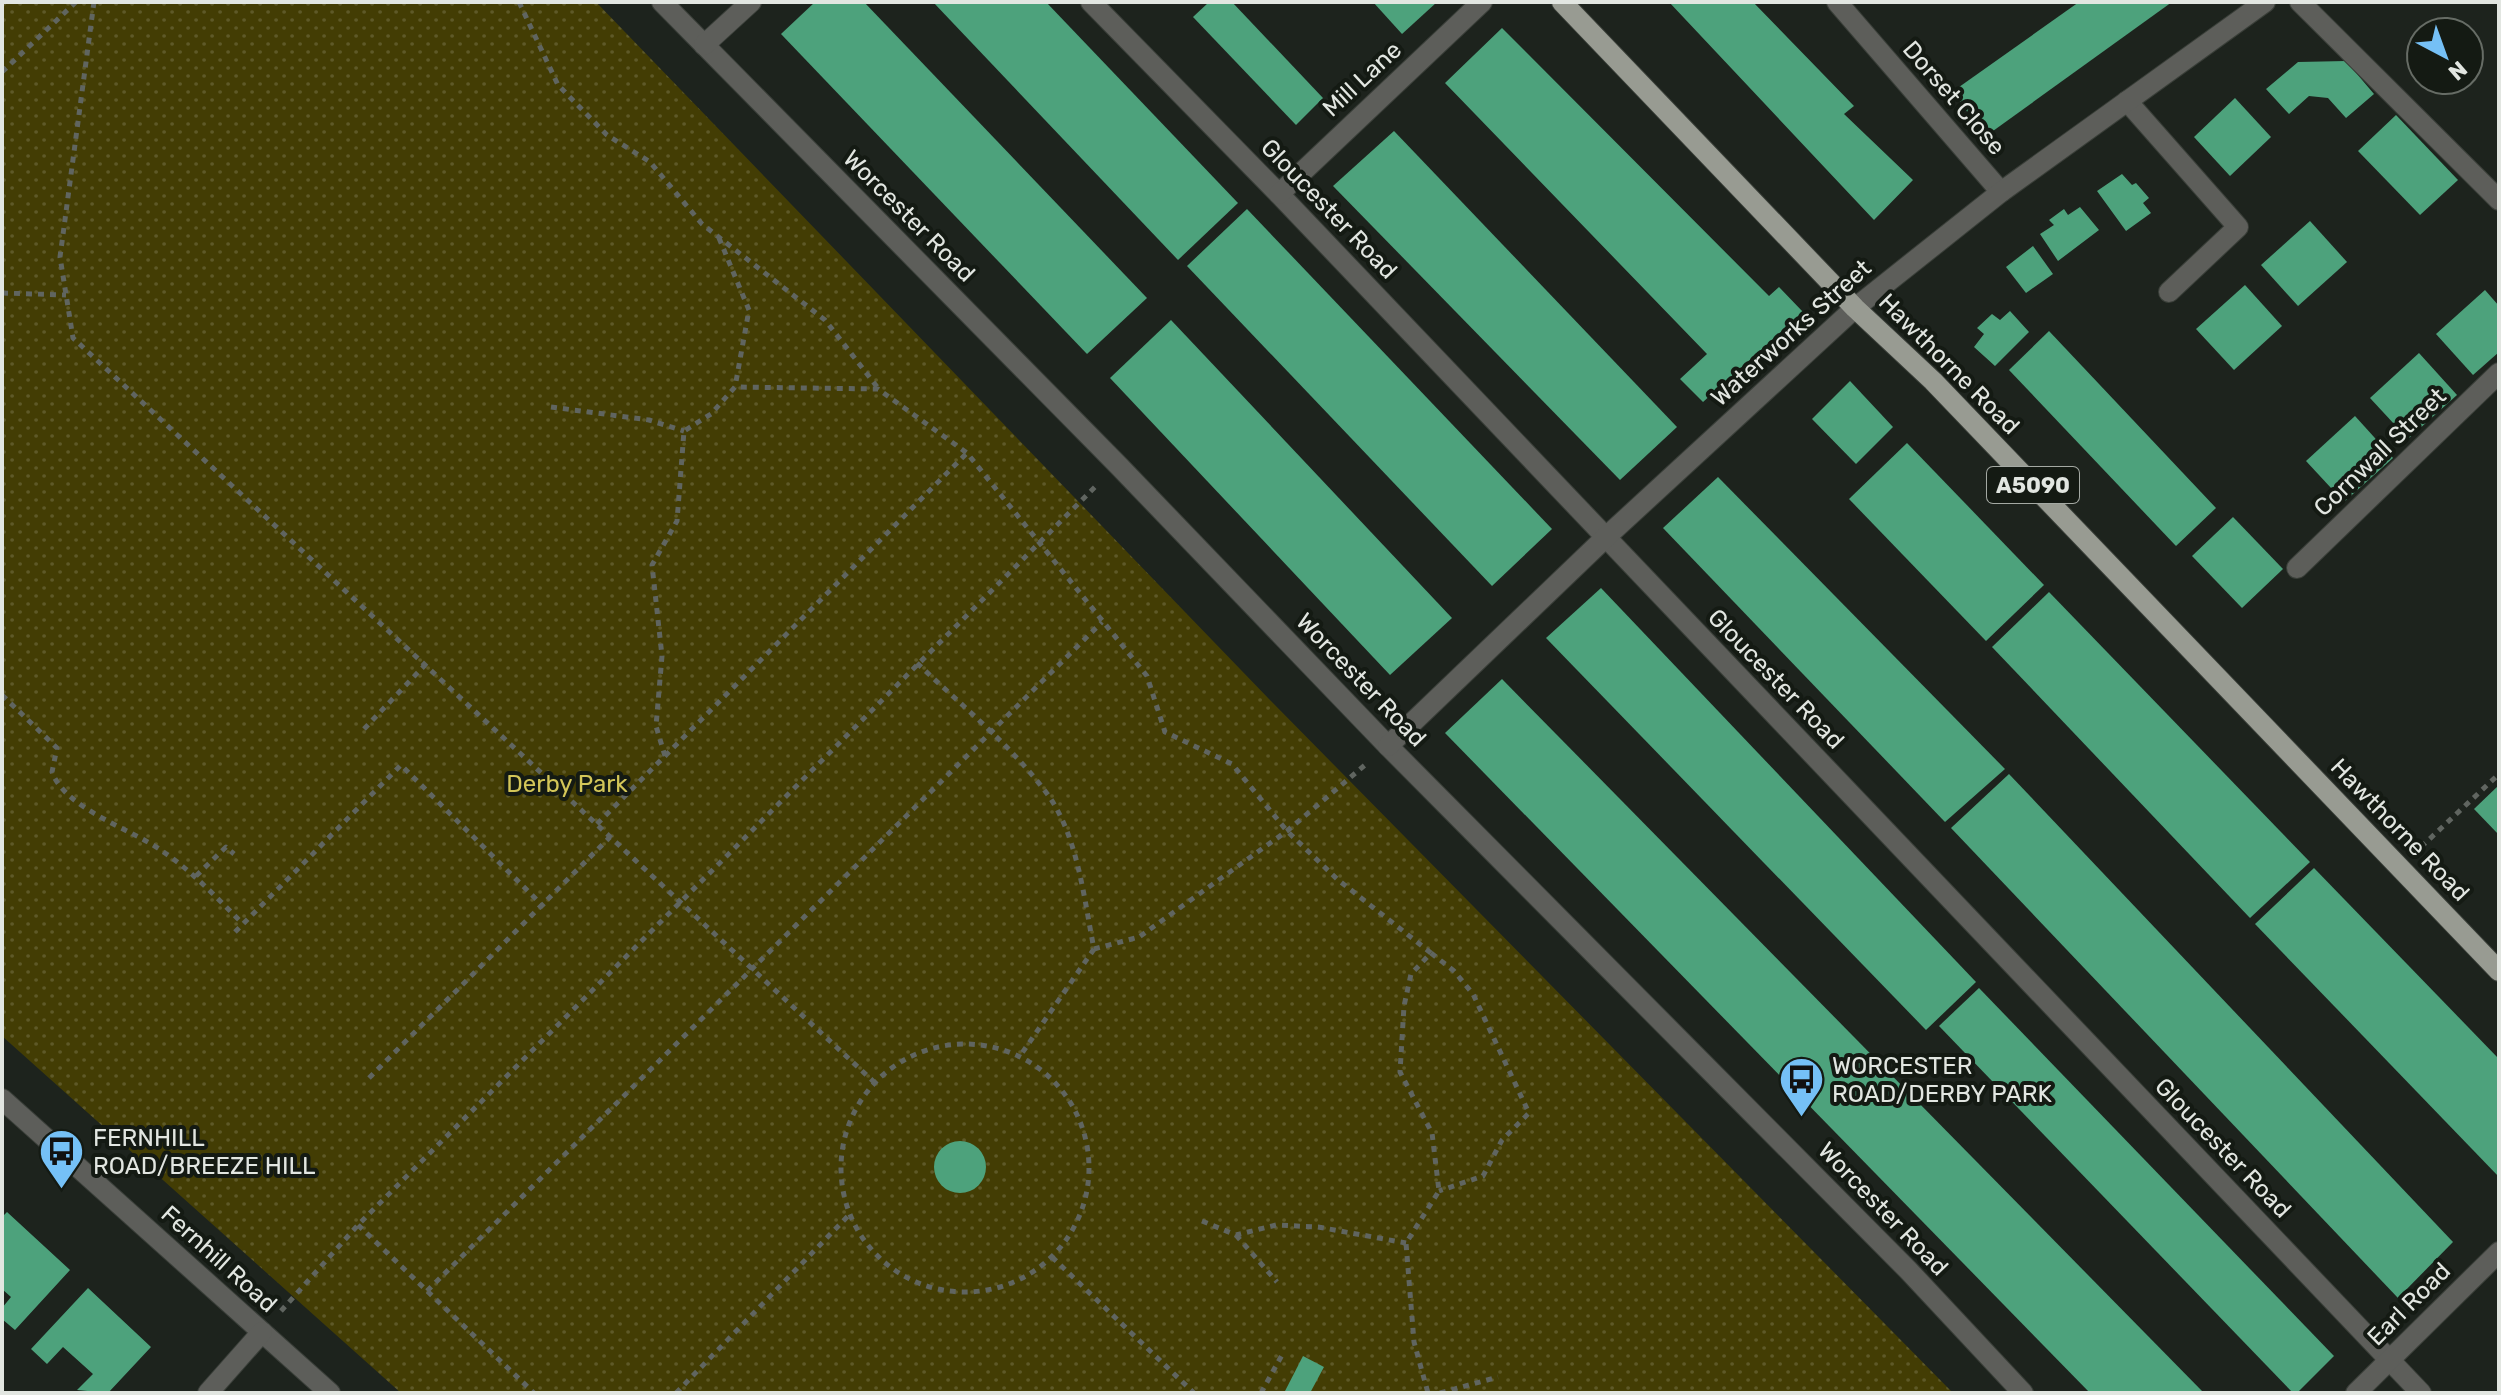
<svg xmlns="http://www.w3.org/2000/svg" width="2501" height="1395" font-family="Rubik,sans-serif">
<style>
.park{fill:url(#park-dots)}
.building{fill:#4da27c}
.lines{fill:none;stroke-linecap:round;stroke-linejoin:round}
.street-casing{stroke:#393e38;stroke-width:22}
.primary-casing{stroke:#393e38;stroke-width:22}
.path{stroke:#606560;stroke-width:5;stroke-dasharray:6 6;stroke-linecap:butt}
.street{stroke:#5d5e5a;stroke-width:20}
.primary{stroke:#989b92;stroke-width:20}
.labels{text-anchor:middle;stroke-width:8;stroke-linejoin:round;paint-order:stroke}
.shield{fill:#141a13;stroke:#a4a9a3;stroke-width:2}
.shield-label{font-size:22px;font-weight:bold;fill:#e2e6e1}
.street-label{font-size:24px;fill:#e2e6e1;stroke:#141a13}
.park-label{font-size:24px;fill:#d3c658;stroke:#141a13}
.poi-label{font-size:24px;fill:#e2e6e1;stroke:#141a13;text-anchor:start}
</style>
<defs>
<pattern id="park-dots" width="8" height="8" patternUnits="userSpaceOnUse" patternTransform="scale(2)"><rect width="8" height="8" fill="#433d04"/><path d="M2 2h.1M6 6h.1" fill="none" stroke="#5e5928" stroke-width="1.8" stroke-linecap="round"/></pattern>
</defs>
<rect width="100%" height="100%" fill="#1d231d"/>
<!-- park -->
<path class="park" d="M2,2H596L1269,699L1953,1393H401L2,1036Z"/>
<!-- building -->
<g class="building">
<path d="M815,2H864L1147,298L1087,354L781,34Z"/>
<path d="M933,2H1046L1238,203L1178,260Z"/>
<path d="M1209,2H1232L1323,98L1296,125L1193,17Z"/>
<path d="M1373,2H1437L1402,34Z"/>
<path d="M1669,2H1753L1854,106L1844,114L1913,180L1874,220Z"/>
<path d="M2079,2H2172L1986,136L1952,92Z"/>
<path d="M1502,28L1769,296L1779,287L1803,312L1703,402L1680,379L1707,354L1445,83Z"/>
<path d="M2346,61L2374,94L2346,118L2328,98L2309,96L2289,114L2266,89L2298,62Z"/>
<path d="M2235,98L2271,137L2230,176L2194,137Z"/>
<path d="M2396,115L2458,180L2420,215L2358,151Z"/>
<path d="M1394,131L1677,427L1620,480L1333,186Z"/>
<path d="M2122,174L2132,185L2136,183L2149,198L2143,203L2151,213L2126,231L2097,191Z"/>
<path d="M2080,207L2099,230L2058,261L2040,234L2054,225L2049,220L2064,209L2068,215Z"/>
<path d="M1247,209L1552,529L1492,586L1187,266Z"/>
<path d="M2310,221L2347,262L2298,306L2261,265Z"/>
<path d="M2033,246L2053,274L2026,293L2006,267Z"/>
<path d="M2245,285L2282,326L2234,370L2196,329Z"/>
<path d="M2485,290L2499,306V352L2473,375L2436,334Z"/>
<path d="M2010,311L2029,332L1995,366L1974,347L1984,334L1977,328L1992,314L2000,320Z"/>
<path d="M1171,320L1452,618L1390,675L1110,378Z"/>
<path d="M2049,331L2216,508L2176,546L2009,370Z"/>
<path d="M2419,353L2457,395L2408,439L2370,398Z"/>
<path d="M1850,381L1893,427L1856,464L1812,419Z"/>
<path d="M2355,416L2393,458L2344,502L2306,461Z"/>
<path d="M1907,443L2044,585L1986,641L1849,499Z"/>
<path d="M1718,477L2005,769L1945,822L1663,528Z"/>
<path d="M2233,517L2283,569L2242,608L2192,556Z"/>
<path d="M1601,588L1976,982L1926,1030L1546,638Z"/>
<path d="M2049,592L2310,862L2250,918L1992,647Z"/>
<path d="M1502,679L2204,1393H2090L1445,733Z"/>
<path d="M2009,774L2453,1242L2398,1298L1951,828Z"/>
<path d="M2499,785V835L2474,809Z"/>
<path d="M2314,868L2499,1059V1177L2255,924Z"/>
<path d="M1979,988L2334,1356L2297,1393H2293L1939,1026Z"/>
<circle cx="960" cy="1167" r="26"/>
<path d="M7,1212L70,1270L15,1330L2,1319V1308L11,1297L2,1289V1217Z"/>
<path d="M88,1288L151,1347L108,1393L77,1390L93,1374L63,1347L47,1364L31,1349Z"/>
<path d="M1303,1356L1324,1367L1310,1393H1284Z"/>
</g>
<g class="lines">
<defs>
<g id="street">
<path d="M662,2L1118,465L1388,746L1908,1270L2023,1393"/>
<path d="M1091,2L1279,194L2421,1393"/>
<path d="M1837,2L2001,192"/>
<path d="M2300,2L2499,200"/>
<path d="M704,45L751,2"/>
<path d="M2127,101L2238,227L2169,292"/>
<path d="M1279,194L1482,2"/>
<path d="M2297,568L2499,373"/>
<path d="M1388,746L1605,538L1855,308L2001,192L2265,2"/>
<path d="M2,1099L330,1393"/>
<path d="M208,1393L262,1332"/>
<path d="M2356,1393L2499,1252"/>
</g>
<path id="primary" d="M1562,2L1855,308L1933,381L2499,971"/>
</defs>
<!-- street casing -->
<use href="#street" class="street-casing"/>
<!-- primary casing -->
<use href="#primary" class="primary-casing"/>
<!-- path -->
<g class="path">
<path d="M94,2L60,257L73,338L874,1082"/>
<path d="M519,2L558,85L607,135L650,162L702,224L825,320L878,388"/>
<path d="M2,72L76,2"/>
<path d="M719,238L749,310L735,387"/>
<path d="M2,293L66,295"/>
<path d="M551,407L649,420L684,431"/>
<path d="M917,663C961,705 1012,746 1048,795C1078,837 1084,899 1094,949L1020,1056"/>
<path d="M2,695L57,748L52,772C66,810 133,829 165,853C194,873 218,899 243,924"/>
<path d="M364,729L425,665"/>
<path d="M665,756L967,453"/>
<path d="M597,824L665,756L656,726L662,656L652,565L677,521L684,431L711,414L735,387L878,389L967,453L1147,676L1165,732L1232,764L1287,831L1337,879L1431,953L1411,974L1404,1006L1400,1072L1432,1133L1439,1191L1406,1243L1414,1342L1428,1393"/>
<path d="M2421,847L2499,774"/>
<path d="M196,876L226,847L234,854"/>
<path d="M235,932L401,765L544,907"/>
<path d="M1094,949L1139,937L1287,831L1365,765"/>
<path d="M1431,953L1454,971L1473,994L1529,1113L1502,1140L1483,1176L1439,1191"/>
<circle cx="965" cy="1168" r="124"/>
<path d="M369,1078L610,837"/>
<path d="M1202,1221L1236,1235L1276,1225L1318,1227L1406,1243"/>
<path d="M358,1225L534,1393"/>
<path d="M1236,1235L1277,1282"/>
<path d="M1052,1257L1194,1393"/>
<path d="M427,1291L1102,622"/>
<path d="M281,1311L358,1225L1097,485"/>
<path d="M676,1393L849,1215"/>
<path d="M1261,1393L1282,1355"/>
<path d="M1440,1393L1498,1377"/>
</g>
<!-- street -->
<use href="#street" class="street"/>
<!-- primary -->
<use href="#primary" class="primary"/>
</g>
<!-- icons -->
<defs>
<symbol id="bus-pin" viewBox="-11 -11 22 30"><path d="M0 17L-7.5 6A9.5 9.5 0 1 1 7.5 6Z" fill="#75c0f6" stroke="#141a13"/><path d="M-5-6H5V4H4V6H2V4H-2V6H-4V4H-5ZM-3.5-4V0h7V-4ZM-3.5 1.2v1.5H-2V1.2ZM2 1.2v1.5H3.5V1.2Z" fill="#111"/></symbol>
</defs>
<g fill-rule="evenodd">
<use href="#bus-pin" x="1776" y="1054" width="51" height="69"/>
<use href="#bus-pin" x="36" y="1126" width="51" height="69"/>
</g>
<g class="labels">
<!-- shield labels -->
<rect class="shield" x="1987" y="467" width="92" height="36" rx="6"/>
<g class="shield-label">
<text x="2033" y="493">A5090</text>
</g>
<!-- street labels -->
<g class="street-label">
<text transform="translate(1362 79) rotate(-43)" y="8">Mill Lane</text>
<text transform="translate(1954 98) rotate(49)" y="8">Dorset Close</text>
<text transform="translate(1329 209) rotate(46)" y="8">Gloucester Road</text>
<text transform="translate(909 216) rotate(45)" y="8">Worcester Road</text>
<text transform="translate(1791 333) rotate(-42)" y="8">Waterworks Street</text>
<text transform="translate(1949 364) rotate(45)" y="8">Hawthorne Road</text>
<text transform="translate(2380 452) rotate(-44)" y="8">Cornwall Street</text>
<text transform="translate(1776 679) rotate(46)" y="8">Gloucester Road</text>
<text transform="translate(1361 680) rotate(46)" y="8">Worcester Road</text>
<text transform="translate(2400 830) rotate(46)" y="8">Hawthorne Road</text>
<text transform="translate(2223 1148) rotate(46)" y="8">Gloucester Road</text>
<text transform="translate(1883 1209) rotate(46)" y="8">Worcester Road</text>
<text transform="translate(219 1259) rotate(42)" y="8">Fernhill Road</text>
<text transform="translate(2409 1304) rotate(-45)" y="8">Earl Road</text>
</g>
<!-- park labels -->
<g class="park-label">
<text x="567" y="792">Derby Park</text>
</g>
<!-- poi labels -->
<g class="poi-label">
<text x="1832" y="1074">WORCESTER<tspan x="1832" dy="28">ROAD/DERBY PARK</tspan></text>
<text x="93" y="1146">FERNHILL<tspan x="93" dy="28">ROAD/BREEZE HILL</tspan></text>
</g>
</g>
<!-- border -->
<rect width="2501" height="1395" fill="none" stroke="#e2e6e1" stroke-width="8"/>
<!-- north arrow -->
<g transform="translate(2445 56) rotate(139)"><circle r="38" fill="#141a13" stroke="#666c65" stroke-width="2"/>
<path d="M0-6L14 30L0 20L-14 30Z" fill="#75c0f6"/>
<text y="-12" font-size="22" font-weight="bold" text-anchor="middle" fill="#e2e6e1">N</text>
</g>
</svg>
